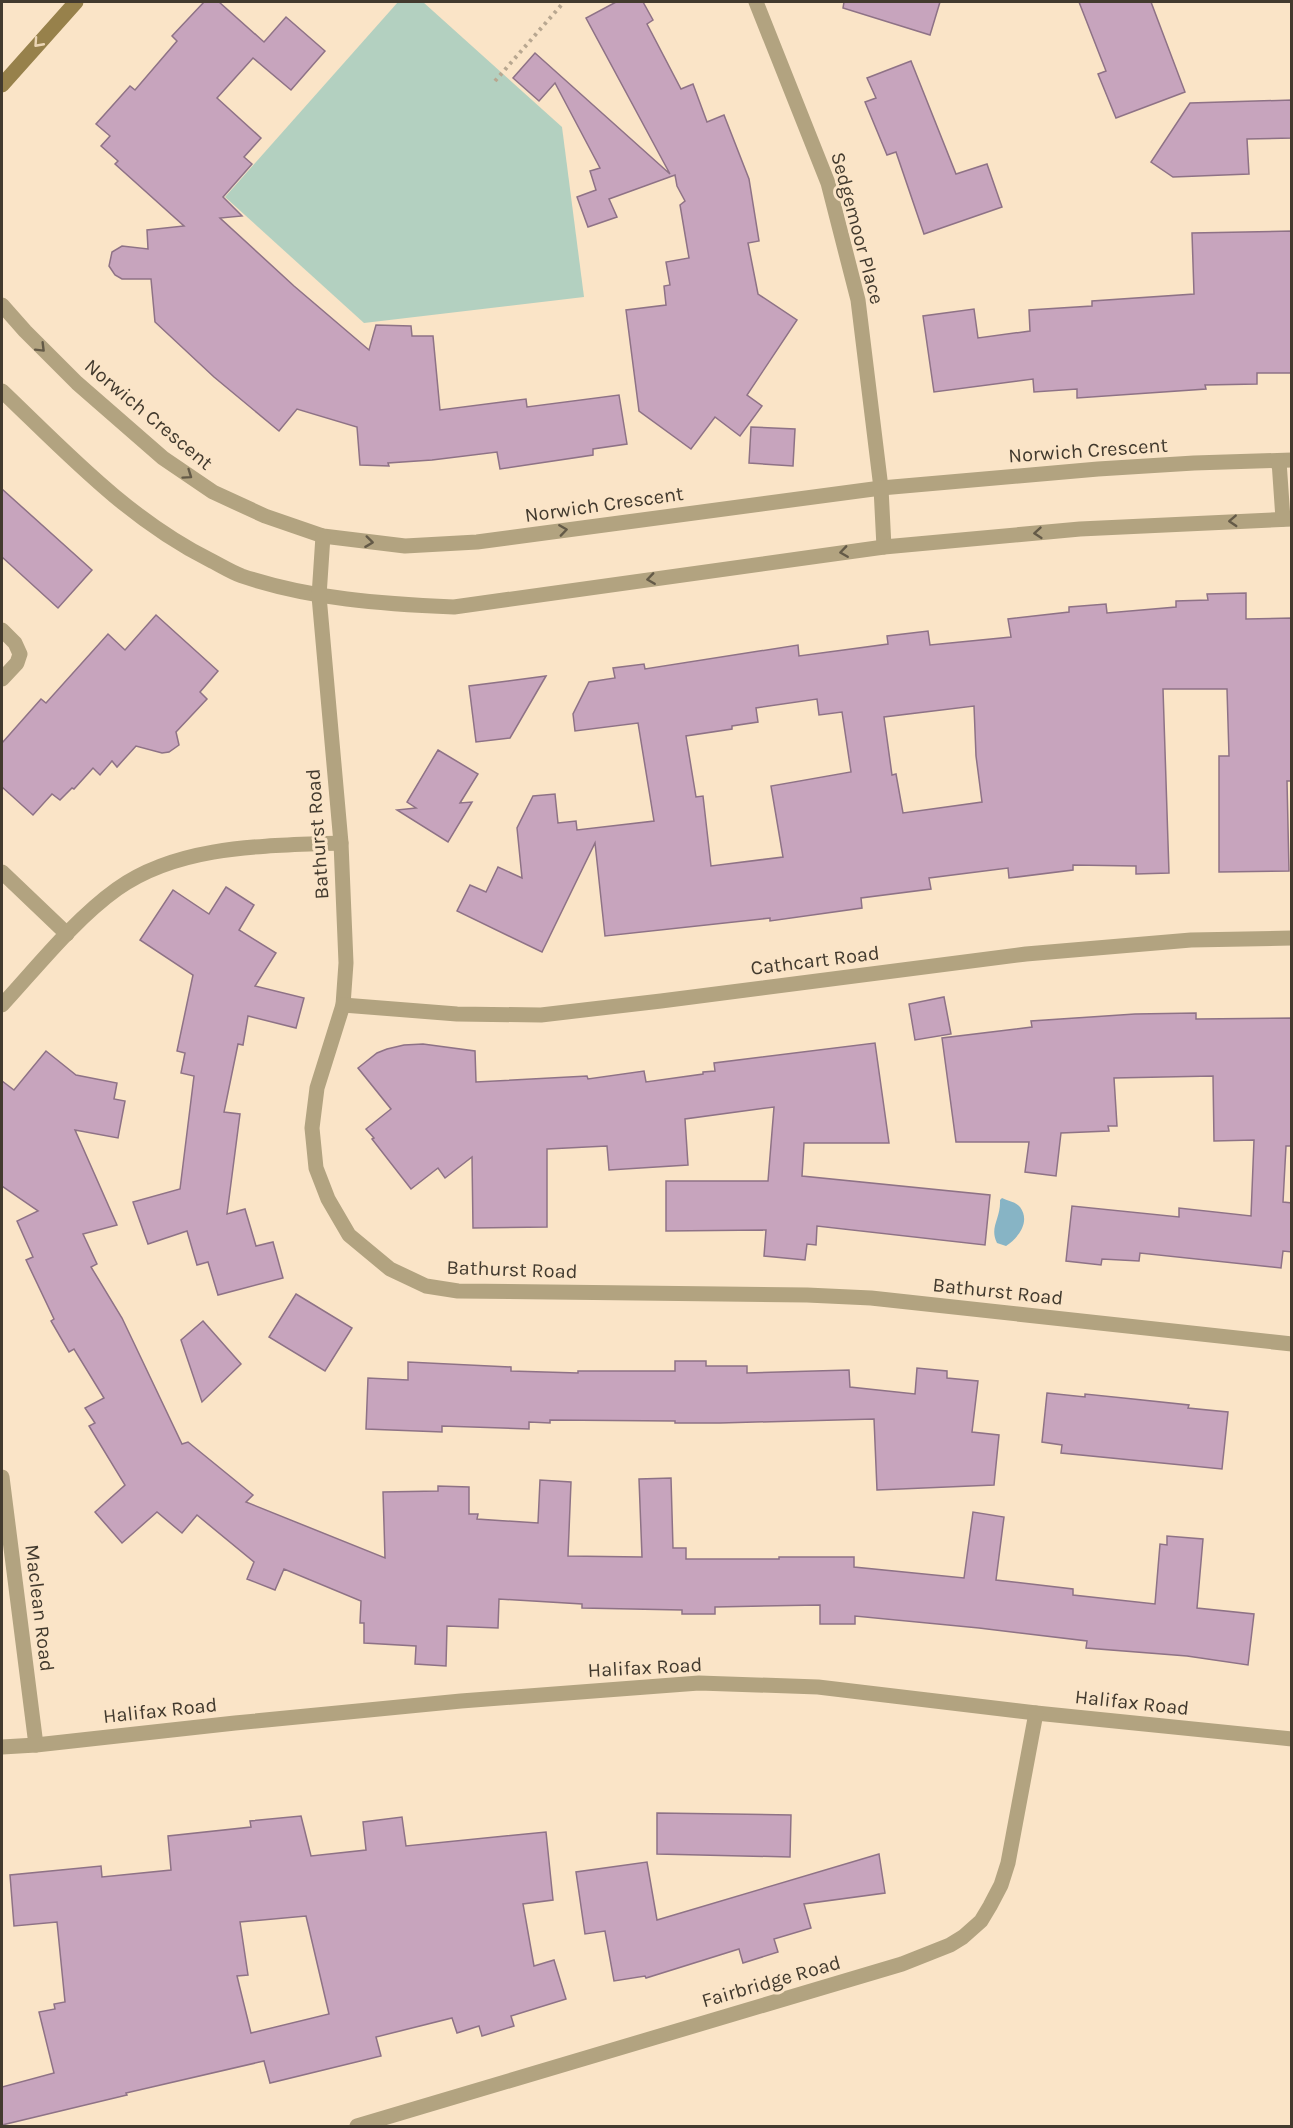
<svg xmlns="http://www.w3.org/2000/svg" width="1293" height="2128" font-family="Karla,sans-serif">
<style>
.green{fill:#b3d0c0}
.water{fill:#87b4c5}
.building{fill:#c7a4bd;stroke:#8e7286;stroke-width:1.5;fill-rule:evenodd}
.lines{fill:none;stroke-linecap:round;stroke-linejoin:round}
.path{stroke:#b8a790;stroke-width:4;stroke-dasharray:3 4.5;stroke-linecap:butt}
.lane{stroke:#b2a380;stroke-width:15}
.street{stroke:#b2a380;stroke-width:15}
.secondary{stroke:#97814b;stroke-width:15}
.oneway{stroke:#ebd5b4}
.oneway2{stroke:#645a47}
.labels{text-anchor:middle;stroke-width:6;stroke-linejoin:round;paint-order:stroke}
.street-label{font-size:20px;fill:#423a2e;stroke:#fae4c7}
</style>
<rect width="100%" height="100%" fill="#fae4c7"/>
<!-- green -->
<path class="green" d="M398,2H423L562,127L584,297L364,323L225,197Z"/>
<!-- water -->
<path class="water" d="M1002,1198C1008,1201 1016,1202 1020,1207C1031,1222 1018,1238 1006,1246L997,1243C989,1227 1001,1219 1000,1200Z"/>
<!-- building -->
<g class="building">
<path d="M204,2H219L264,42L286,17L325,51L291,90L253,58L217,98L261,138L244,157L252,164L223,197L242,216L220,218L294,286L369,350L376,325L411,326L412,336H433L440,410L526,399L527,407L619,395L627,444L593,449V455L500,469L497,452L432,460L388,463L389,466L360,465L357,427L297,409L279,431L214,377L155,322L151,279H122L115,275L109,266L112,252L122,246L148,249L147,230L184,226L115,164L118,161L101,146L110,136L96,124L130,86L135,90L177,41L172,36Z"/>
<path d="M616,2H643L653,20L647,24L681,89L693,84L707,122L724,115L749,179L759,241L748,243L758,294L797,320L747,395L762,406L740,436L715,417L691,449L639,411L626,310L666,305L664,286L670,285L666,262L689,258L680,205L685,201L677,186L675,175L609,199L617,217L588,227L577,197L596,190L590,171L600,168L555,83L539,101L513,78L535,53L670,174L586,18Z"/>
<path d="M844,2H940L930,35L843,8Z"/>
<path d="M1079,2H1151L1185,92L1116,118L1098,74L1106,71Z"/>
<path d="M911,61L956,174L987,164L1002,207L924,234L896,152L887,155L865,102L876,98L867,78Z"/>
<path d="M1292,100V138L1247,139L1249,174L1173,177L1151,162L1190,103Z"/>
<path d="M1292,231V373H1257V384L1205,385L1206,389L1077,398V389L1034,392L1033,379L934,392L923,316L974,309L978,338L1030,331L1029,310L1092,306V301L1194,294L1192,233Z"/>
<path d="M751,427L795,429L793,466L749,463Z"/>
<path d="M2,489L92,570L58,608L2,557Z"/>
<path d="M1246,593V619L1292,618V781H1287L1289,871L1219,872V756H1229L1227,689H1163L1169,873L1136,874V866L1073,865V870L1009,878L1008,868L929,878L931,889L861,898L862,908L770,921V918L605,936L595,843L542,952L457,911L470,885L486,892L498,867L522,878L517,828L533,796L555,794L558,823L576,821L577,830L654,821L638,723L575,731L573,714L589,682L615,678L613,668L644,664L645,669L798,645L799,656L888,644L887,636L928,631L930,645L1011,637L1008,619L1069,612V607L1106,604L1107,613L1176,607V601L1208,600L1207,594ZM817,699L819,715L842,712L851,772L771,786L783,857L711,866L703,796L696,797L686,736L732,729V726L758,722L756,708ZM974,706L976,756L982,802L903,813L896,774L892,775L884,717Z"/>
<path d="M156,615L218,671L200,692L207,699L176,732L179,745L169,752L162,753L136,746L117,767L112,761L100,775L93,768L74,789L72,788L60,800L52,794L33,815L2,787V743L41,699L46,703L108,634L125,650Z"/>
<path d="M546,676L510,738L476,742L469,686Z"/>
<path d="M438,750L478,774L460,803L472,802L448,842L397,810L416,808L407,802Z"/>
<path d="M226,887L254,905L239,930L276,953L255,986L304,998L296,1028L248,1016L243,1045L238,1044L224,1112L240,1114L227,1214L245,1209L256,1246L273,1242L283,1278L218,1295L208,1262L197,1265L187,1231L148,1244L133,1202L180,1189L194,1076L181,1073L185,1053L177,1051L193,975L140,940L173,890L209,914Z"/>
<path d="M944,997L951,1034L915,1040L909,1004Z"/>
<path d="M1196,1013V1019L1292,1018V1146H1286L1283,1202L1292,1203V1252L1283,1251L1281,1268L1140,1253L1139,1261L1102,1259L1101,1265L1066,1261L1072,1206L1179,1217V1208L1251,1216L1254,1140L1214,1141L1213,1076L1114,1078L1117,1126H1108L1109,1131L1061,1133L1056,1176L1025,1172L1029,1142H956L942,1038L1032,1027L1031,1021L1135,1014Z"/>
<path d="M875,1043L889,1143H804L802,1176L990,1195L985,1245L817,1226L816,1245L807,1244L805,1260L764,1256L766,1230L666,1231V1181H768L774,1107L685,1119L688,1165L609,1170L607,1146L547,1149V1227L473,1228L472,1157L445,1178L438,1168L411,1189L372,1139L374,1138L366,1129L391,1109L358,1068L377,1053L387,1049L404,1045L423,1044L475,1051L476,1082L587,1076L588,1079L644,1071L646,1082L703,1074V1072L715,1071L714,1063Z"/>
<path d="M46,1051L76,1075L117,1083L114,1099L125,1101L118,1138L75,1130L117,1225L83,1234L97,1264L91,1267L122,1318L182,1444L188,1442L253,1495L246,1502L385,1558L383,1492L438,1491V1486L469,1487V1514H478L477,1519L538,1523L540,1480L571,1482L568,1556L642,1557L639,1479L671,1478L673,1548H686V1559H779V1557H854V1567L964,1578L973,1512L1004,1517L996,1580L1073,1589V1595L1155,1604L1160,1544L1167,1545V1536L1203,1539L1197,1608L1254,1614L1248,1665L1187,1656L1086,1648L1087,1641L979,1628L855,1616V1624H820V1605L715,1607V1614H682V1610L582,1608V1604L499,1599L498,1628L447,1626L446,1666L415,1664L416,1646L364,1643V1623H360L361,1601L284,1569L275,1590L247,1579L254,1562L197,1515L182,1533L157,1512L122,1543L95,1512L125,1485L89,1426L95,1423L85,1408L104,1398L74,1349L69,1352L51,1321L54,1319L26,1260L33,1257L17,1221L38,1211L2,1186V1081L14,1090Z"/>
<path d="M296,1294L352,1328L325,1371L269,1337Z"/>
<path d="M203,1321L241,1364L202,1402L181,1340Z"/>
<path d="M675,1361H706V1366H747V1373L849,1370L850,1387L915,1394L917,1368L947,1371V1378L978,1381L972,1432L999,1435L994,1485L877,1490L874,1419L720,1423H675V1421L550,1420V1423L529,1422V1429L442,1426V1432L366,1429L368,1378L408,1380V1362L511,1367V1371L578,1373V1371H675Z"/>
<path d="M1047,1393L1085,1397V1394L1133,1399L1189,1405L1188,1408L1228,1412L1222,1469L1061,1453L1062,1445L1042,1442Z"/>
<path d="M657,1813L791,1815L790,1857L657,1854Z"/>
<path d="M301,1816L311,1856L366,1850L363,1822L402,1817L406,1846L546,1832L553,1900L523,1904L534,1966L554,1960L566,1999L511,2016L514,2026L482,2036L479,2026L457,2033L452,2018L376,2037L381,2056L270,2083L264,2061L126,2093L127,2095L2,2125V2087L54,2073L39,2012L55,2009L54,2004L65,2002L57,1922L14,1926L10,1875L101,1866L102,1877L171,1870L168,1836L251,1827L250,1821ZM306,1916L329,2014L251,2033L237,1976L248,1975L240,1922Z"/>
<path d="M879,1854L885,1893L804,1904L811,1928L774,1939L778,1952L743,1963L739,1949L646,1978L645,1976L614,1981L605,1931L585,1934L576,1872L647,1862L657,1920Z"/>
</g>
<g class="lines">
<!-- path -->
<path class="path" d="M495,81L564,2"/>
<!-- lane -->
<path class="lane" d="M2,630L15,643L20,654L17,663L2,679"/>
<!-- street -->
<g class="street">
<path d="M756,2L828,183L858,300L881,488L884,547"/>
<path d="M2,305L25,331L77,383L163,458L213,492L265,516L323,536L405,546L477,542L881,488L1098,469L1194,463L1292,460"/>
<path d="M2,391C67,453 128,519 210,560C220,565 231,572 242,576C311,599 382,604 454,607L884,547L1080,529L1292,519"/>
<path d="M1279,461L1283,519"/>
<path d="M323,536L319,596L341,843L346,963L343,1005L317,1088L312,1128L316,1168L328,1199L349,1235L390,1269L426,1286L458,1291L807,1295L871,1298L1292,1344"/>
<path d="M2,872L67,934"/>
<path d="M2,1005C37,967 75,919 117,889C180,844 267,846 341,843"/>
<path d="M343,1005L457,1014L541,1015L661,1001L1026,954L1191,940L1292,938"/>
<path d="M2,1477L36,1745"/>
<path d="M2,1747L36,1745L235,1723L461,1701L699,1683L818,1687L1036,1713L1292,1739"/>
<path d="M357,2126L902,1964L950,1945L963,1937L981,1921L990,1906L1001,1885L1008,1863L1036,1713"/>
</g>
<!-- secondary -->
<path class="secondary" d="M2,85L76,2"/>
</g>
<!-- one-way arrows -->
<defs><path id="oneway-chevron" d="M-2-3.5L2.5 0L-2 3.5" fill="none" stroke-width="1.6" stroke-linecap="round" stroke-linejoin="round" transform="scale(1.5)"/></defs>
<use class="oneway" href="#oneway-chevron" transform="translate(38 43) rotate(132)"/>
<g class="oneway2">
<use href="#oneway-chevron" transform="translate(41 348) rotate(45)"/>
<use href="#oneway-chevron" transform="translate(188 475) rotate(35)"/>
<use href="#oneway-chevron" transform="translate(1233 521) rotate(177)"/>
<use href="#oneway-chevron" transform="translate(563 530) rotate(-8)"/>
<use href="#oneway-chevron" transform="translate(1038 533) rotate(175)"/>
<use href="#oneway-chevron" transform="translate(369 542) rotate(7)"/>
<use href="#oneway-chevron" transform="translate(844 552) rotate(172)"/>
<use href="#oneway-chevron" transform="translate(651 579) rotate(172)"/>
</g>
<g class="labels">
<!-- street labels -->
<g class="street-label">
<text transform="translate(858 228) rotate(75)" y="7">Sedgemoor Place</text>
<text transform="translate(149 414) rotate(40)" y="7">Norwich Crescent</text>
<text transform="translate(1088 450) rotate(-4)" y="7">Norwich Crescent</text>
<text transform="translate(604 504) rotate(-8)" y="7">Norwich Crescent</text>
<text transform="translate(317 834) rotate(-94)" y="7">Bathurst Road</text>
<text transform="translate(815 960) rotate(-7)" y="7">Cathcart Road</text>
<text transform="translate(512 1269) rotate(2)" y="7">Bathurst Road</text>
<text transform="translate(998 1291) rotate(6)" y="7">Bathurst Road</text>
<text transform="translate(40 1608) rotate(83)" y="7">Maclean Road</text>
<text transform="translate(645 1667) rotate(-3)" y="7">Halifax Road</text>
<text transform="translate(1132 1702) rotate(6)" y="7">Halifax Road</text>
<text transform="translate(160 1710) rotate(-6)" y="7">Halifax Road</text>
<text transform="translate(771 1981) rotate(-16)" y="7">Fairbridge Road</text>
</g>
</g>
<!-- border -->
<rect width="1293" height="2128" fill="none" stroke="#423a2e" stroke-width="6"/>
</svg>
